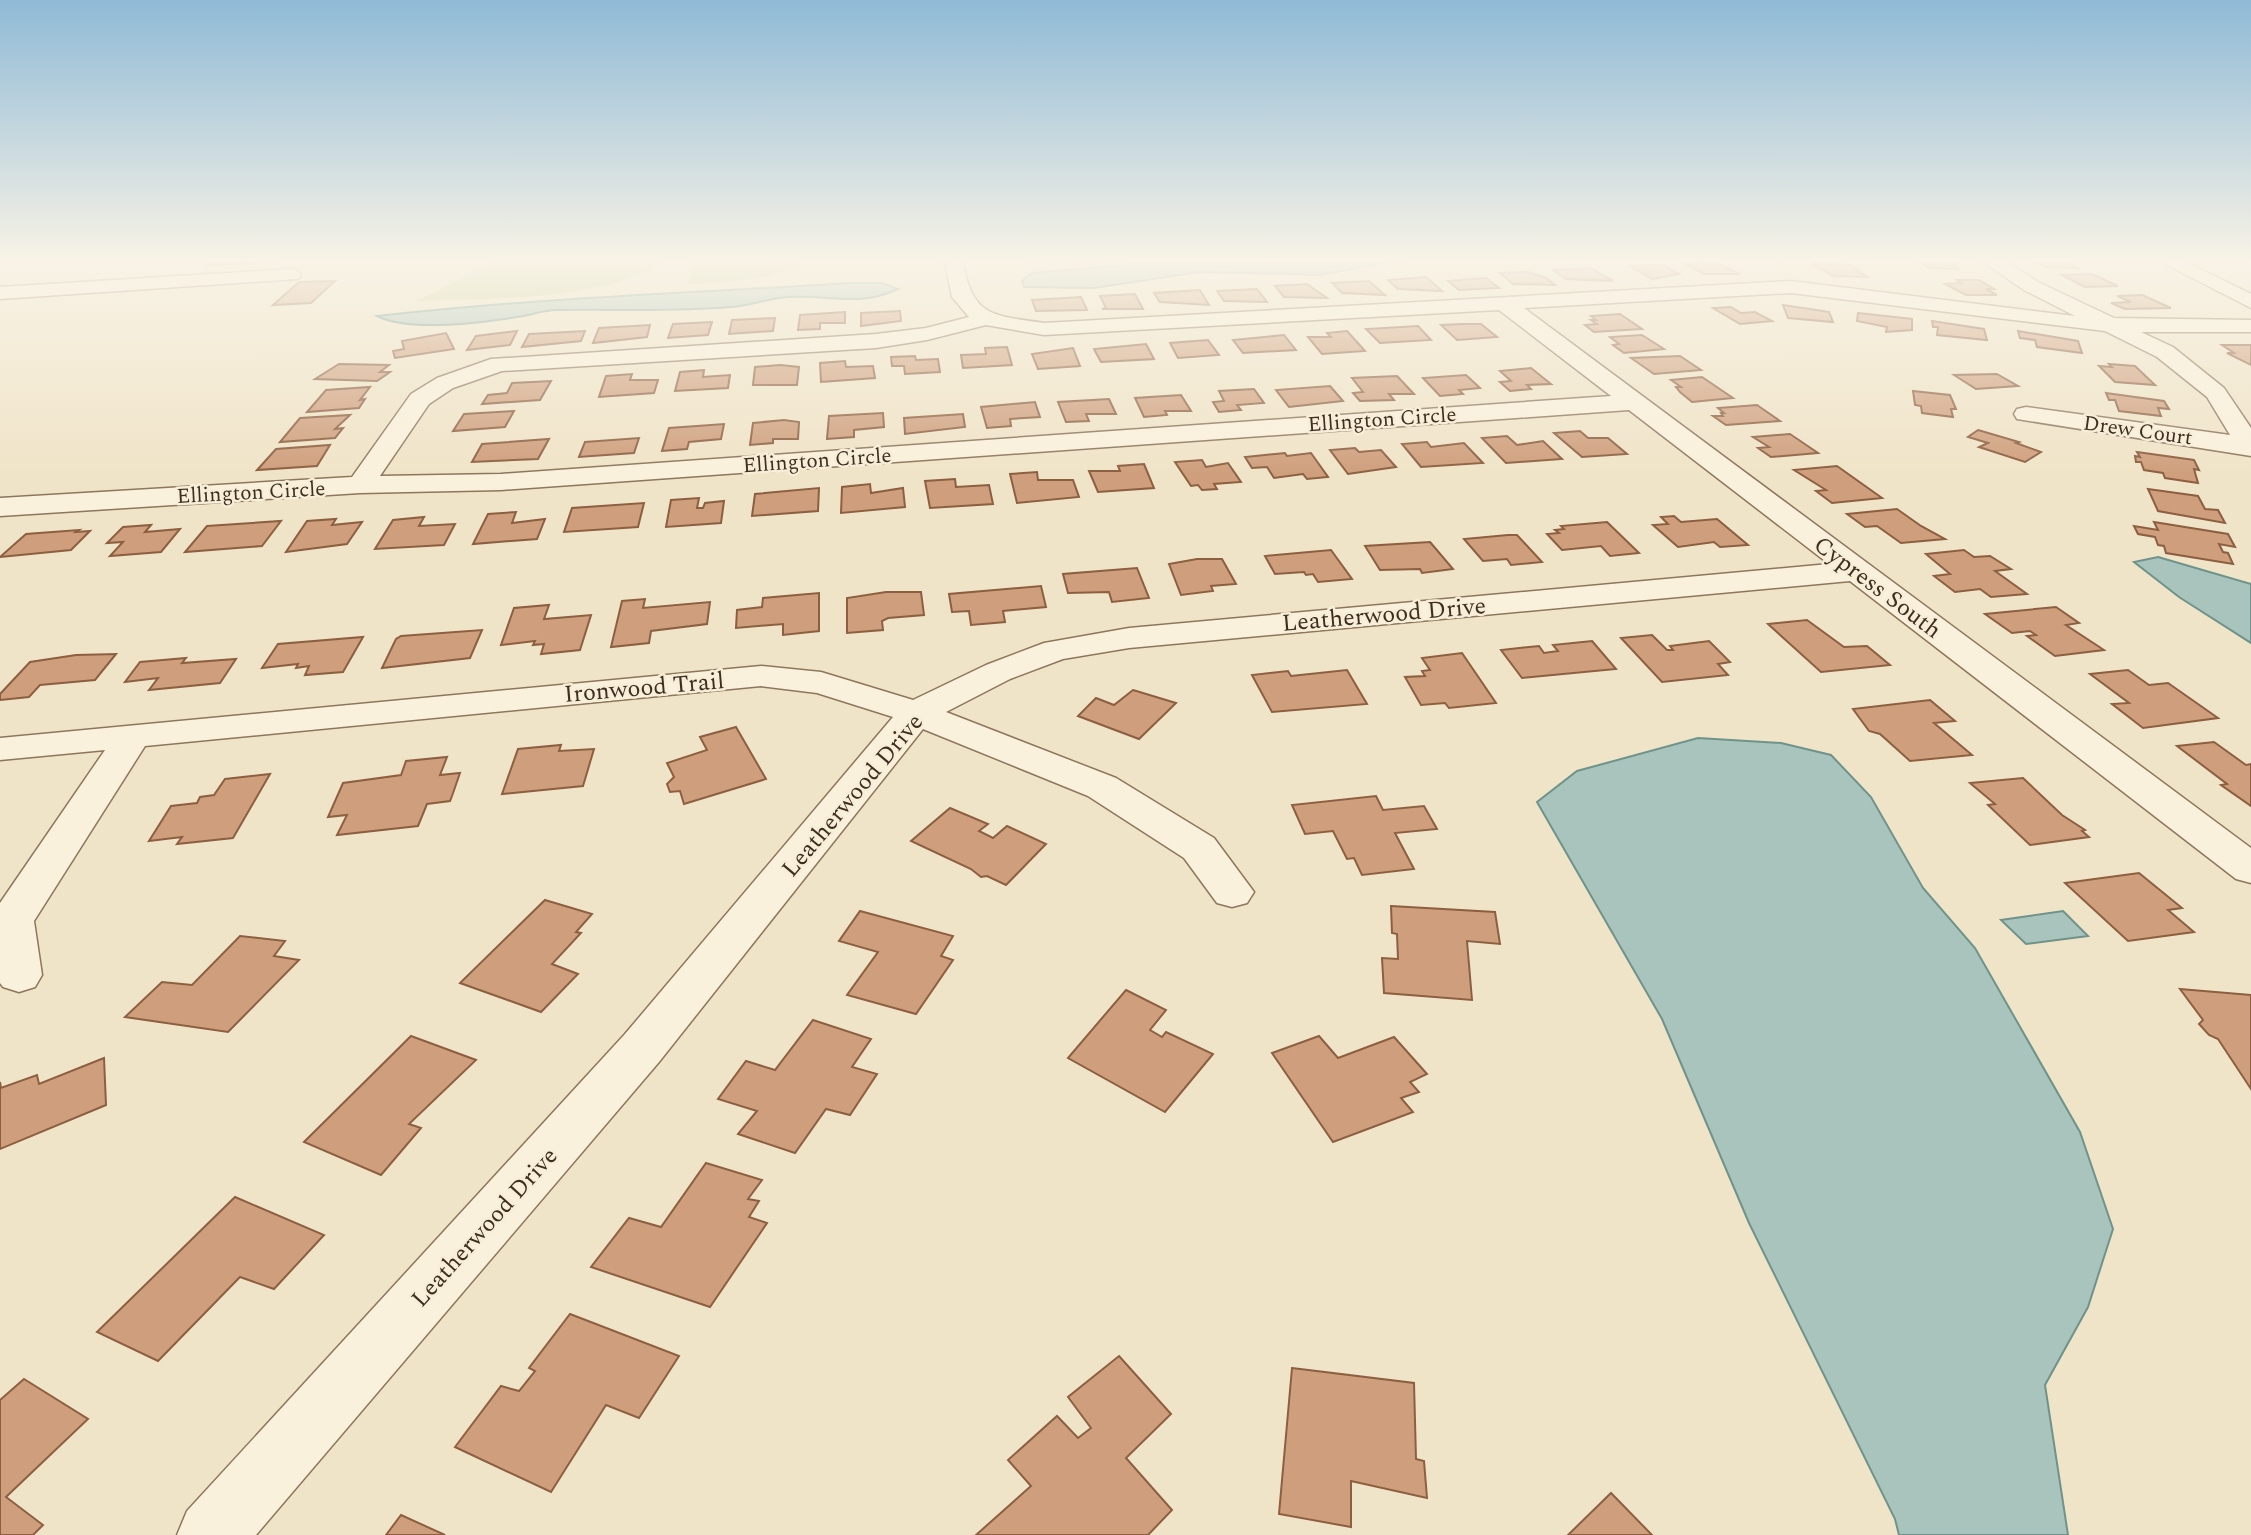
<svg xmlns="http://www.w3.org/2000/svg" width="2251" height="1535" font-family="Spectral,serif">
<style>
.green{fill:#c9cf9b}
.water{fill:#a9c4bc;stroke:#6f938a;stroke-width:2}
.building{fill:#cf9f7d;stroke:#8d5f41;stroke-width:2}
.lines{fill:none;stroke-linecap:round;stroke-linejoin:round}
.minor-casing{stroke:#8d765c;stroke-width:3}
.minor{fill:#faf1dc;fill-rule:evenodd}
.labels{text-anchor:middle;stroke-width:5;stroke-linejoin:round;paint-order:stroke}
.far-street-label{font-size:21px;fill:#3d2e20;stroke:#f7eed8}
.street-label{font-size:24px;fill:#3d2e20;stroke:#f7eed8}
</style>
<rect width="100%" height="100%" fill="#f0e4c8"/>
<!-- green -->
<g class="green">
<path d="M499,259H666C610,302 487,298 417,301Z"/>
<path d="M696,259H813C777,280 728,283 688,284Z"/>
</g>
<!-- water -->
<g class="water">
<path d="M1154,259H1428L1390,262L1320,275L1199,272L1094,288L1024,287L1022,281L1032,273L1136,264Z"/>
<path d="M850,283H882L898,289C857,308 830,294 788,297C769,298 750,306 731,307C672,312 614,309 556,310C545,310 534,314 524,316C487,322 410,333 377,316C534,298 692,293 850,283Z"/>
<path d="M2158,557L2251,584V643L2179,597L2134,562Z"/>
<path d="M1698,738L1781,743L1831,755L1871,797L1923,888L1975,948L2080,1132L2113,1229L2088,1307L2045,1385L2068,1535H1899L1895,1519L1749,1223L1662,1019L1537,802L1577,771Z"/>
<path d="M2063,911L2088,936L2026,944L2001,920Z"/>
</g>
<!-- building -->
<g class="building">
<path d="M216,259H293L208,266Z"/>
<path d="M1916,259H1949L1958,269L1929,268Z"/>
<path d="M2030,259H2062L2077,268L2047,267Z"/>
<path d="M1714,262L1740,274H1704L1685,264Z"/>
<path d="M1811,264L1850,265L1867,277L1834,276Z"/>
<path d="M1652,265H1663L1679,274L1652,279L1630,266Z"/>
<path d="M1591,268L1613,281L1566,279L1553,270Z"/>
<path d="M1528,272L1546,278L1555,285L1513,284L1500,273Z"/>
<path d="M2092,274L2118,286L2085,287L2062,275Z"/>
<path d="M1426,277L1442,291L1398,289L1388,280Z"/>
<path d="M1486,278L1499,288L1459,290L1448,281Z"/>
<path d="M1957,280H1979L1994,289H1986L1997,295H1966L1945,284L1961,283Z"/>
<path d="M335,281L311,303L273,305L299,282Z"/>
<path d="M1369,281L1385,295L1342,293L1332,283Z"/>
<path d="M1307,284L1327,298L1284,297L1275,286Z"/>
<path d="M1257,289L1267,302L1224,301L1217,291Z"/>
<path d="M1200,290L1209,305L1160,302L1154,293Z"/>
<path d="M1135,294L1143,309H1102L1106,308L1100,296Z"/>
<path d="M2142,295L2171,308L2125,309L2111,303L2131,302L2117,296Z"/>
<path d="M1081,297L1087,310L1036,311L1032,300Z"/>
<path d="M1783,305L1829,312L1833,322L1788,318Z"/>
<path d="M1731,307L1741,313L1755,312L1772,321L1740,324L1713,308Z"/>
<path d="M900,311L901,321L861,326V313Z"/>
<path d="M845,312V323H820V329L798,330L800,315Z"/>
<path d="M1858,313L1912,319V330L1886,332L1887,327L1857,321Z"/>
<path d="M1620,314L1642,329L1594,332L1585,325L1597,324L1591,320H1596L1591,316Z"/>
<path d="M775,318L773,331L729,334L732,320Z"/>
<path d="M1932,321L1984,329L1987,340L1937,335L1938,327H1933Z"/>
<path d="M712,322L708,335L668,338L673,324Z"/>
<path d="M1462,324H1481L1497,337L1457,340L1441,325Z"/>
<path d="M650,325L647,337L593,343L599,328Z"/>
<path d="M1418,326L1431,340L1380,343L1366,329Z"/>
<path d="M517,331L510,345L467,350L476,336Z"/>
<path d="M585,331L581,341L522,347L529,334Z"/>
<path d="M1347,331L1365,351L1322,354L1308,337H1331L1327,333Z"/>
<path d="M2018,331L2078,341L2082,353L2037,347L2035,340L2020,338Z"/>
<path d="M446,333L454,349L395,358L393,351L404,349L402,341Z"/>
<path d="M1284,335L1296,350L1243,353L1233,340Z"/>
<path d="M1642,335L1664,349L1624,353L1613,345L1619,344L1610,337Z"/>
<path d="M1208,340L1219,355L1178,358L1170,343Z"/>
<path d="M1146,344L1154,359L1101,362L1094,349Z"/>
<path d="M2222,345H2251V365L2227,353H2234Z"/>
<path d="M1007,347L1012,365L963,368L961,355L986,354L985,348Z"/>
<path d="M1073,348L1080,366L1038,369L1032,354Z"/>
<path d="M915,356L916,360L938,359L940,372L905,374L904,366H892L891,357Z"/>
<path d="M1680,356L1701,370L1654,374L1631,358Z"/>
<path d="M845,361L846,367L873,366L875,378L821,382L820,363Z"/>
<path d="M339,364L389,365L380,372H390L377,381L315,379Z"/>
<path d="M2109,364L2135,366L2155,385L2115,382L2099,366L2112,367Z"/>
<path d="M780,365L799,367L797,385H753L755,367Z"/>
<path d="M1531,368L1551,384L1527,385L1531,389L1510,391L1500,382L1511,381L1500,371Z"/>
<path d="M704,370L703,377L730,375L728,388L675,391L680,372Z"/>
<path d="M632,374L630,380H658L654,393L599,397L606,376Z"/>
<path d="M1997,374L2018,386L1976,389L1954,375Z"/>
<path d="M1466,375L1480,388L1459,390L1463,394L1440,396L1423,378Z"/>
<path d="M1397,376L1414,394H1389L1394,400L1360,401L1353,393L1363,392L1352,378Z"/>
<path d="M1702,377L1733,398L1692,402L1680,392L1676,387H1681L1671,380Z"/>
<path d="M551,381L540,400L482,404L488,395L507,393L512,383Z"/>
<path d="M1330,386L1343,401L1289,407L1276,390Z"/>
<path d="M370,387L360,400L365,399L359,408L307,412L326,390Z"/>
<path d="M1254,389L1264,403L1237,405L1241,410L1219,412L1213,402L1224,401L1219,391Z"/>
<path d="M1913,391L1950,395L1956,409H1951L1953,417L1922,413L1921,406L1915,405Z"/>
<path d="M2106,393L2164,401L2169,409L2158,408L2161,416L2119,411L2115,400H2109Z"/>
<path d="M1181,395L1191,411H1165L1167,415L1144,417L1135,398Z"/>
<path d="M1109,399L1116,414H1086L1089,421L1066,422L1058,402Z"/>
<path d="M1035,402L1040,417L1010,419L1011,426L987,428L981,407Z"/>
<path d="M1757,405L1780,421L1726,425L1713,416H1723L1721,413H1724L1718,408Z"/>
<path d="M514,411L505,427L453,431L464,414Z"/>
<path d="M883,413L884,427L854,430V437L827,439L829,416Z"/>
<path d="M963,414L965,427L905,434L904,418Z"/>
<path d="M350,415L335,429L343,428L335,438L280,442L300,418Z"/>
<path d="M784,420L799,422L798,439H773V443L750,445L753,423Z"/>
<path d="M724,424L721,439L689,442L687,449L662,451L669,428Z"/>
<path d="M1978,430L2019,442L2016,443L2041,452L2025,462L1979,447L1988,443L1968,437Z"/>
<path d="M1580,431L1588,438H1608L1627,454L1582,457L1554,433Z"/>
<path d="M1790,434L1818,453L1771,457L1758,448L1769,447L1753,437Z"/>
<path d="M1507,436L1517,445L1543,441L1562,459L1506,463L1482,438Z"/>
<path d="M639,438L634,453L579,457L585,442Z"/>
<path d="M549,439L538,459L472,462L482,444Z"/>
<path d="M1427,442L1431,447L1464,443L1483,463L1421,467L1402,444Z"/>
<path d="M330,445L317,466L257,470L276,449Z"/>
<path d="M1355,448L1359,452L1381,450L1396,467L1348,474L1330,450Z"/>
<path d="M2137,452L2194,460L2199,470L2194,469L2198,483L2165,478L2163,473L2144,470L2141,462H2136L2135,456L2140,457Z"/>
<path d="M1285,453L1287,456L1311,453L1328,477L1307,479L1303,474L1274,478L1267,467L1252,468L1245,457Z"/>
<path d="M1202,460L1206,467L1228,463L1241,482L1214,484L1217,489L1202,490L1198,485L1191,486L1175,462Z"/>
<path d="M1144,464L1154,488L1098,492L1089,471H1120L1118,466Z"/>
<path d="M1837,466L1882,498L1832,503L1816,491L1826,490L1794,470Z"/>
<path d="M1037,472L1038,480H1073L1079,497L1017,503L1010,474Z"/>
<path d="M955,479L956,487L989,485L993,504L930,508L925,481Z"/>
<path d="M870,484L871,493L903,488L905,507L841,513L842,487Z"/>
<path d="M819,488L818,511L752,516L755,494Z"/>
<path d="M2148,489L2198,496L2205,509L2218,510L2225,523L2158,511Z"/>
<path d="M699,498L697,508H703L705,503L724,501L721,523L666,527L671,500Z"/>
<path d="M644,503L638,527L564,532L572,508Z"/>
<path d="M1897,509L1921,526L1945,539L1901,543L1877,526L1865,527L1847,514Z"/>
<path d="M516,512L512,523L545,519L537,539L473,544L488,514Z"/>
<path d="M1674,516L1681,522L1717,519L1748,545L1720,547L1714,542L1678,547L1653,525L1668,524L1661,517Z"/>
<path d="M424,517L419,526L455,524L444,545L375,549L393,520Z"/>
<path d="M336,519L332,525L362,522L347,544L286,552L307,521Z"/>
<path d="M281,521L262,546L185,552L207,526Z"/>
<path d="M1607,522L1639,553L1610,556L1601,546L1562,550L1547,534L1559,533L1555,530L1564,529L1561,526Z"/>
<path d="M2154,522L2228,534L2235,547L2219,544L2223,552L2228,553L2233,564L2166,553L2164,546L2158,545L2155,537L2138,534L2134,526L2158,530Z"/>
<path d="M151,525L145,532L180,529L161,552L110,556L123,542L107,543L123,527Z"/>
<path d="M79,530L76,532L90,531L71,550L0,557L26,534Z"/>
<path d="M1508,535H1517L1542,562L1511,565L1507,559L1483,561L1464,539Z"/>
<path d="M1430,542L1453,569L1422,573L1420,569L1380,570L1365,546Z"/>
<path d="M1331,550L1352,579L1318,582L1313,574L1306,575L1304,572L1275,574L1265,556Z"/>
<path d="M1964,550L1974,557L1990,556L2011,569L1995,571L2027,594L1991,597L1980,589L1955,592L1934,576L1950,574L1926,554Z"/>
<path d="M1197,559H1222L1236,584L1211,586L1213,591L1181,595L1169,564Z"/>
<path d="M1137,568L1149,598L1112,602L1109,592L1068,593L1063,574Z"/>
<path d="M1041,586L1046,607L1003,611L1005,622L971,625L969,611L952,612L949,594Z"/>
<path d="M886,592H921L924,615L888,618L882,621L883,630L847,633V598Z"/>
<path d="M819,593V631L783,635V624L736,628L737,610L762,607L763,598Z"/>
<path d="M645,599L643,608L710,602L707,624L651,631L649,643L611,647L622,601Z"/>
<path d="M549,605L544,619L591,615L580,650L541,654L544,644L533,645L535,641L501,645L514,608Z"/>
<path d="M2056,607L2079,623L2066,625L2104,650L2055,656L2027,636L2036,635L2030,631L2012,633L1985,614Z"/>
<path d="M1807,620L1844,647L1867,646L1890,665L1821,672L1768,624Z"/>
<path d="M482,630L470,658L382,668L396,639L401,636Z"/>
<path d="M1652,635L1667,650H1673L1670,646L1709,641L1730,662L1718,664L1728,675L1662,682L1621,638Z"/>
<path d="M363,637L343,672L305,675L309,666L296,668L298,664L262,668L278,644Z"/>
<path d="M1592,641L1616,669L1522,678L1501,650L1539,646L1544,653L1558,651L1553,645Z"/>
<path d="M1462,653L1496,703L1449,708L1445,703L1421,705L1405,677L1425,676L1422,671L1430,670L1422,658Z"/>
<path d="M116,654L95,680L40,685L29,697L0,700V694L30,662L76,655Z"/>
<path d="M186,658L182,663L236,659L220,683L149,690L158,678L125,682L140,662Z"/>
<path d="M1347,670L1367,704L1272,712L1252,675L1288,671L1291,676Z"/>
<path d="M2128,670L2149,685L2168,683L2218,718L2143,728L2112,704L2129,703L2090,674Z"/>
<path d="M1133,690L1176,703L1139,739L1078,716L1096,698L1114,705Z"/>
<path d="M1930,700L1955,721L1934,723L1972,755L1910,761L1880,734L1869,731L1853,709Z"/>
<path d="M736,727L766,779L684,804L680,791L670,792L667,784L674,777L667,763L707,750L700,737Z"/>
<path d="M2214,742L2246,765L2251,764V806L2221,785L2227,784L2177,746Z"/>
<path d="M561,745L559,751L594,749L583,786L502,794L518,749Z"/>
<path d="M447,757L440,775L460,773L452,796L450,801L427,804L418,826L337,835L347,815L328,817L343,783L401,775L406,761Z"/>
<path d="M270,774L233,838L177,844L182,837L149,841L171,806L197,803L200,797L214,795L225,779Z"/>
<path d="M2023,778L2062,815L2085,830L2082,831L2089,837L2030,845L1988,805L1995,804L1970,783Z"/>
<path d="M1376,796L1383,810L1424,806L1437,829L1395,833L1414,869L1362,875L1354,858L1347,859L1333,831L1305,834L1292,805Z"/>
<path d="M950,808L988,824L979,831L993,838L1007,826L1046,844L1006,885L987,876L981,877L971,869L911,841Z"/>
<path d="M2139,873L2182,908L2168,910L2194,932L2128,941L2065,883Z"/>
<path d="M545,900L592,914L576,932L581,933L552,964L578,974L541,1012L460,983Z"/>
<path d="M1391,906L1495,912L1500,944L1467,941L1472,1000L1384,993L1382,958L1398,959L1397,934L1392,933Z"/>
<path d="M860,911L953,936L941,956L953,960L916,1014L847,995L878,952L839,941Z"/>
<path d="M240,936L285,941L274,956L299,960L228,1032L125,1017L162,982L192,985Z"/>
<path d="M2180,989L2251,995V1089L2218,1039L2209,1035L2199,1024L2203,1020Z"/>
<path d="M1126,990L1166,1010L1150,1030L1162,1037L1166,1032L1213,1054L1165,1112L1068,1058Z"/>
<path d="M813,1020L871,1039L852,1067L877,1074L850,1115L826,1109L795,1153L738,1134L757,1111L718,1099L746,1061L775,1070Z"/>
<path d="M411,1036L476,1060L409,1124L421,1128L381,1175L304,1142Z"/>
<path d="M1319,1036L1338,1058L1394,1037L1427,1074L1410,1082L1419,1092L1401,1098L1413,1112L1333,1142L1272,1053Z"/>
<path d="M104,1058L106,1105L0,1149V1082L1,1088L37,1075L39,1084Z"/>
<path d="M706,1163L762,1180L748,1199L759,1201L749,1217L767,1223L710,1307L591,1267L629,1218L661,1227Z"/>
<path d="M235,1197L324,1235L274,1289L240,1277L158,1361L97,1332Z"/>
<path d="M570,1314L679,1356L639,1418L606,1405L551,1492L455,1447L501,1386L519,1391L535,1371L529,1368Z"/>
<path d="M1119,1356L1171,1414L1126,1458L1172,1510L1148,1535H976L1031,1486L1008,1460L1057,1416L1078,1438L1091,1428L1068,1397Z"/>
<path d="M1292,1368L1414,1383L1416,1459L1424,1461L1427,1498L1351,1481V1527L1279,1514Z"/>
<path d="M24,1379L88,1419L6,1497L43,1525L33,1535H0V1400Z"/>
<path d="M1611,1493L1652,1535H1568Z"/>
<path d="M401,1515L445,1535H386Z"/>
</g>
<g class="lines">
<defs>
<g id="minor">
<path d="M944,259H962C973,318 991,315 1044,323L1791,281L2075,316L2024,290L1979,259H2002L2038,282L2114,318L2251,320V332H2141L2173,347L2224,388L2251,428V456L2017,419L2014,414L2017,409L2026,407L2230,435L2207,397L2157,357L2105,331L1791,293L1524,308L2251,848V883L2236,879L1850,581L1129,648L1063,659L1010,679L946,712L1116,778L1214,838L1254,892L1247,903L1232,907L1217,903L1184,858L1088,796L923,729L659,1062L256,1535H177L187,1511L625,1034L893,717L817,693L761,686L145,746L34,921L42,975L35,987L19,992L3,987L0,983V903L105,750L0,760V738L761,666L821,672L913,700L986,665L1044,643L1129,628L1829,564L1629,410L501,490L360,493L0,516V498L352,477L411,394L437,378L491,359L876,334L926,328L969,317L952,297ZM1499,310L1611,396L501,474L380,476L429,404L453,388L502,371L876,348L927,340L986,325L1044,335Z"/>
<path d="M2155,259H2180L2251,294V308Z"/>
<path d="M291,269L298,271L301,275L298,279L0,299V287Z"/>
</g>
</defs>
<!-- minor casing -->
<use href="#minor" class="minor-casing"/>
<!-- minor -->
<use href="#minor" class="minor"/>
</g>
<!-- sky -->
<linearGradient id="sky" x2="0" y2="1"><stop stop-color="#8fbad6"/><stop offset="0.55" stop-color="#f8f3e6"/><stop offset="1" stop-color="#f8f3e6" stop-opacity="0"/></linearGradient>
<rect width="2251" height="474" fill="url(#sky)"/>
<g class="labels">
<!-- far-street labels -->
<g class="far-street-label">
<text transform="translate(1382 419) rotate(-4)" y="7">Ellington Circle</text>
<text transform="translate(2138 430) rotate(8)" y="7">Drew Court</text>
<text transform="translate(817 460) rotate(-4)" y="7">Ellington Circle</text>
<text transform="translate(251 492) rotate(-3)" y="7">Ellington Circle</text>
</g>
<!-- street labels -->
<g class="street-label">
<text transform="translate(1878 587) rotate(37)" y="8">Cypress South</text>
<text transform="translate(1384 614) rotate(-5)" y="8">Leatherwood Drive</text>
<text transform="translate(644 687) rotate(-5)" y="8">Ironwood Trail</text>
<text transform="translate(852 795) rotate(-50)" y="8">Leatherwood Drive</text>
<text transform="translate(484 1227) rotate(-48)" y="8">Leatherwood Drive</text>
</g>
</g>
</svg>
